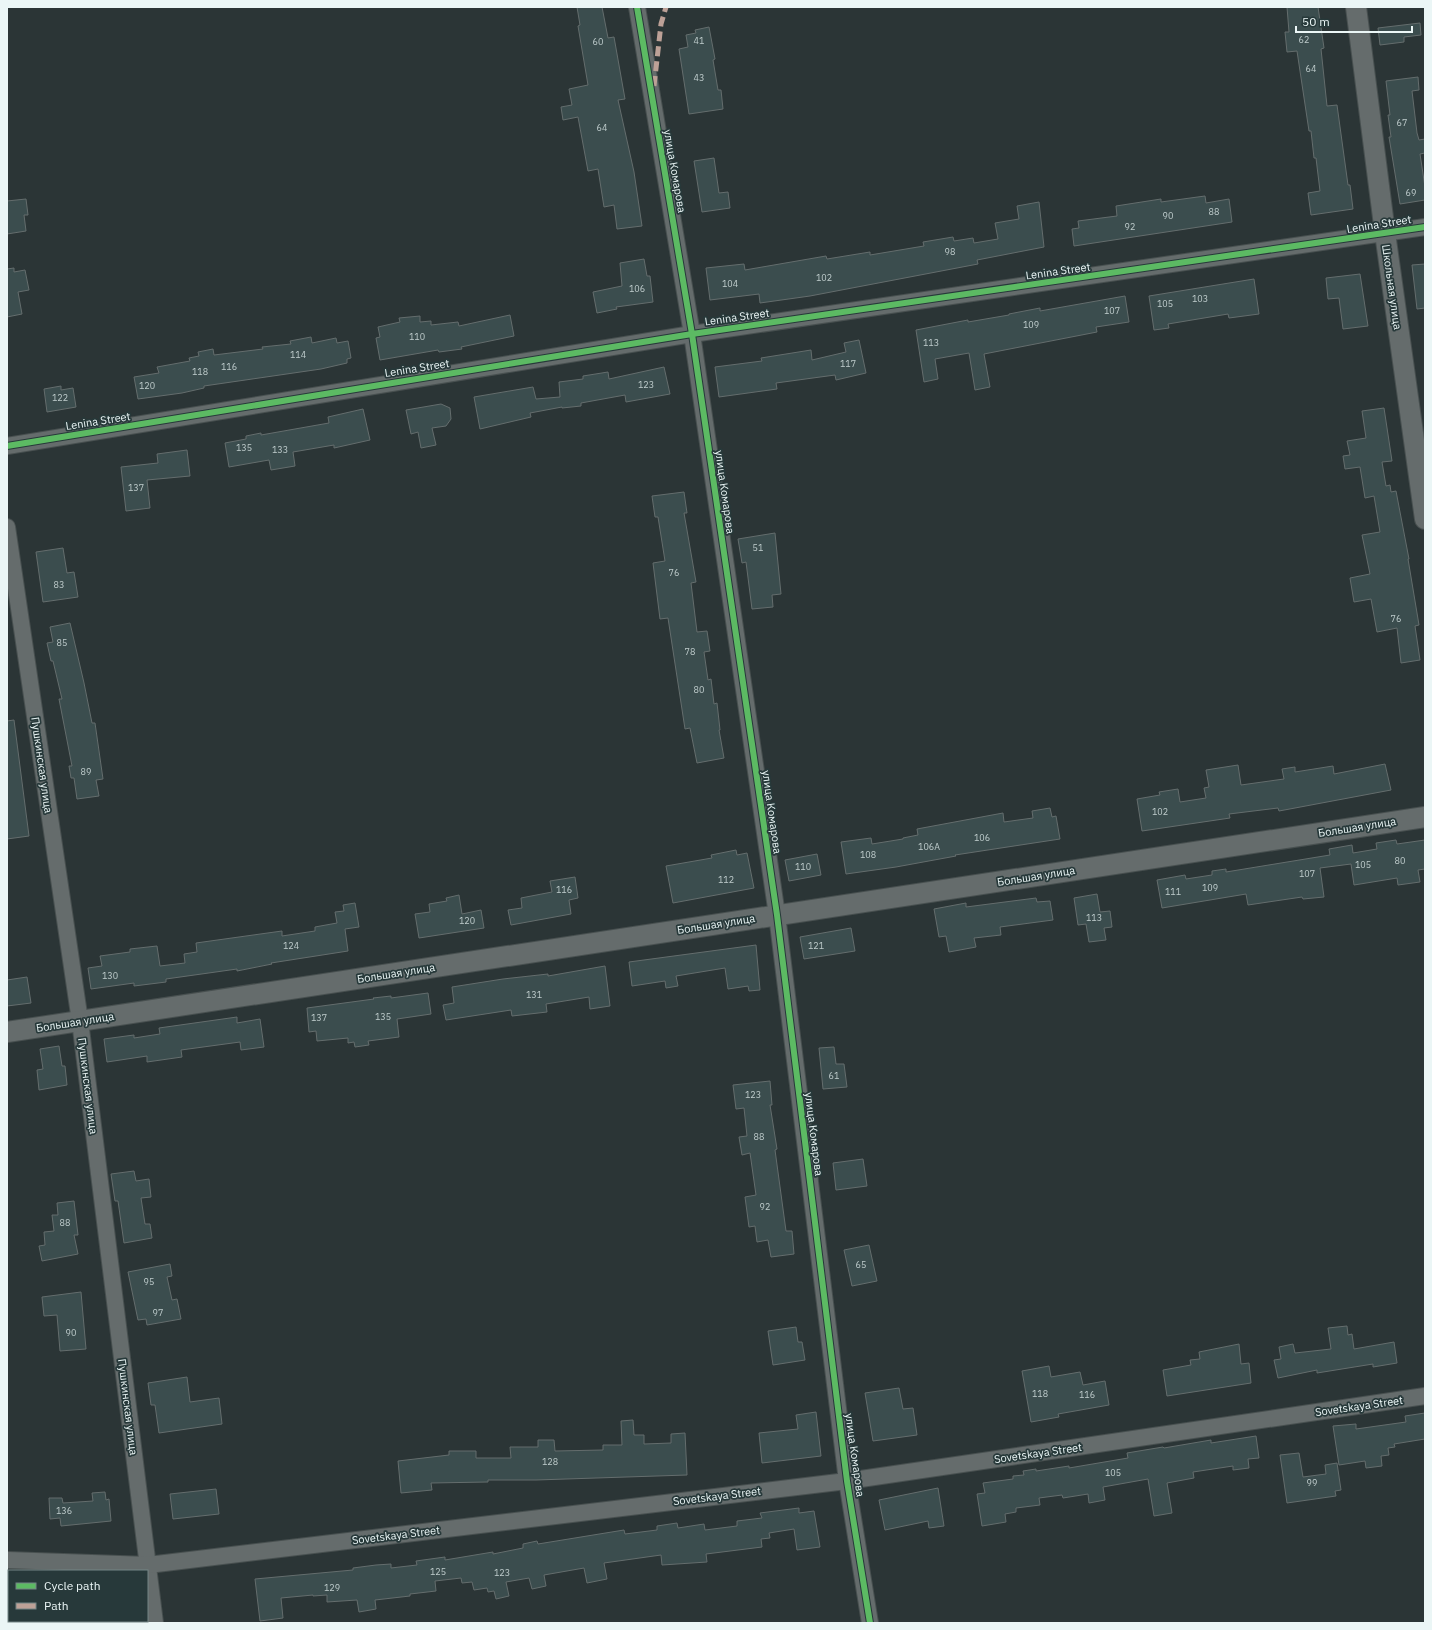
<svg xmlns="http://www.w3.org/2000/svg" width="1432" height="1630" font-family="'IBM Plex Sans',sans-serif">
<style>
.building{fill:#3b4d4e;stroke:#646d6d}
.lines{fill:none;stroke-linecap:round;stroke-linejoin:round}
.minor-casing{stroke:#485050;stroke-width:18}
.tertiary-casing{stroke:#485050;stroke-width:22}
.minor{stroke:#656c6c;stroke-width:16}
.tertiary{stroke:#656c6c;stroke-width:20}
.quiet{stroke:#bda197;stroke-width:5;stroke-dasharray:10 5;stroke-linecap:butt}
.cycleway-casing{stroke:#27393a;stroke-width:8}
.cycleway{stroke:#5cba63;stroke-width:6}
.labels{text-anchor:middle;stroke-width:3.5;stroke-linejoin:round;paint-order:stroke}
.number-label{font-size:9px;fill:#bfcccc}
.street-label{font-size:11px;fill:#ebf6f6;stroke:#27393a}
</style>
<rect width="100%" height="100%" fill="#2b3536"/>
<!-- building -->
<g class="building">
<path d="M577,7H602L608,38L614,37L625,99L618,100L634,172L642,226L617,229L614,205L604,207L598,169L588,171L578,117L563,120L561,107L572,105L569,89L588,85L578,26L580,25Z"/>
<path d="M1287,7H1318L1324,48L1321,49L1327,106L1337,105L1348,185H1350L1353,209L1311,215L1308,193L1320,191L1316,158H1314L1311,131H1309L1297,51L1287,52L1285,32H1289Z"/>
<path d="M1420,23L1421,35L1404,37V42L1380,45L1378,28Z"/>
<path d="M709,27L715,59L713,60L718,90H721L723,109L689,114L679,49L688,47L686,35L696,33L695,30Z"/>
<path d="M1418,77L1419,90L1412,91L1417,133L1419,140L1425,139V153L1420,154L1425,187V200L1400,204L1389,137H1391L1388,115H1390L1386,81Z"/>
<path d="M714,158L719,193L728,192L730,208L702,212L694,161Z"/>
<path d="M1205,196L1206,203L1229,199L1232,222L1074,246L1072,229L1079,228L1078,221L1117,216L1116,206L1161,199V202Z"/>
<path d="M26,199L28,215H24L26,231L7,234V201Z"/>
<path d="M1039,202L1044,247L977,260L978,264L810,296L760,303L759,294L710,300L706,268L744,264L745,270L826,256L827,259L870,252V255L924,246L923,242L953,237L954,241L973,238L974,243L998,239L995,223L1019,219L1017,206Z"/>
<path d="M644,259L647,276H650L653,302L616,307L617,309L597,313L593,292L622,286L620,263Z"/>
<path d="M1425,264V308L1417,309L1412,265Z"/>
<path d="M14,268V272L25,270L29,290L18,292L22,314L7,317V269Z"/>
<path d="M1360,274L1368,326L1343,329L1339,298L1328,299L1326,278Z"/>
<path d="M1254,279L1259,314L1229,318L1228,314L1168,324L1169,328L1154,330L1149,296Z"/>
<path d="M1125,296L1129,322L1096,327L1097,332L984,354L990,387L975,390L969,353L935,359L938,379L924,382L916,330L968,320V322L1009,315V314L1040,308V311Z"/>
<path d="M510,315L514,336L461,347L462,349L439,352L438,350L380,360L376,338L380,337L378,327L400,322L399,318L420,316V322L431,321V325L458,322L459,326Z"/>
<path d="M311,337L312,343L336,338L337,343L348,341L351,358L347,359V363L321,369L204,386V388L182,393L138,399L134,377L159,373L157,367L190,361L189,358L199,356L198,352L213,349L214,355L263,349L262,347L291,344L290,341Z"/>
<path d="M859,340L866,373L836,380L835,375L776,383L777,389L719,397L715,367L762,361L761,358L811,350L812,360L846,352L844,343Z"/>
<path d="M664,367L670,394L626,402L625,395L581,403V406L562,408V407L530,413L531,417L480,429L474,397L533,387L536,399L560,397L559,382L583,379V376L608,372L609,379Z"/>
<path d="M61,386V390L73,388L76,407L47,412L44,389Z"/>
<path d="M441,404L450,408L451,419L446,426L432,428L436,445L421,448L418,432L411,434L406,410Z"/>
<path d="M1384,408L1392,461L1382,462L1386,486L1390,485L1391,492L1396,491L1409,559H1408L1419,625L1415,626L1420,660L1401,663L1397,628L1377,632L1371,599L1354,602L1350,578L1370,574L1362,535L1380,532L1374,496L1365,498L1360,467L1345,469L1343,456L1350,455L1347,441L1366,438L1362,411Z"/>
<path d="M363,409L370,440L334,448V445L293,452L295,466L271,470L269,460L229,467L225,443L246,439V436L261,433V435L329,423L328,417Z"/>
<path d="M187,450L190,476L147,480L150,508L126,511L121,467L158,463L157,454Z"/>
<path d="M684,492L687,513H684L696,582L691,583L697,632L707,631L710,651L704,652L708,680L711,679L714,704L717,703L720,730H719L724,758L697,763L690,728L685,729L668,618L660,619L653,563L665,561L658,517H655L652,496Z"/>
<path d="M775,533L781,594L772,595L773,607L752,609L746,562L742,563L738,539Z"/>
<path d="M63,548L67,573L74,572L78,597L43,602L36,552Z"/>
<path d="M70,623L84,683L92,723H95L103,779L96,780L99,796L77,799L74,778H71L69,766H72L59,699H62L53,661H51L47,643L53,642L50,627Z"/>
<path d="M14,720L29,836L7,839V721Z"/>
<path d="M1385,764L1391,790L1279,811L1278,808L1229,814L1230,818L1142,831L1137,799L1160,795L1159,792L1178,789L1180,802L1206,798L1204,788L1209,787L1206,770L1238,765L1241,785L1284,779L1282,769L1295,767V772L1333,766L1334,774Z"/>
<path d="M1050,808L1052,817L1056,816L1060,839L955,855L956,856L896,867L846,874L841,842L871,838L872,844L903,839V838L918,835L917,829L1003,813L1004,822L1033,818L1032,811Z"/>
<path d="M1396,840L1397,844L1425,840V869L1418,870L1420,882L1398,885L1397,878L1354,885L1351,864L1320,868L1324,897L1303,899L1302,897L1248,905L1246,894L1162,908L1157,880L1185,875L1186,879L1212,875V871L1226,869V872L1330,855L1329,849L1352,845L1353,853L1377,849L1376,843Z"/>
<path d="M736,850L737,855L747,853L754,888L673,903L666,866L712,858L711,855Z"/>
<path d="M817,854L821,875L789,881L785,860Z"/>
<path d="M575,877L578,898L569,900L571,914L511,925L508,910L522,908L521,898L552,892L550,881Z"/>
<path d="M1097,894L1100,912L1110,911L1112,927L1104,928L1106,940L1089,942L1086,924L1078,925L1074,898Z"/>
<path d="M459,895L462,914L481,910L484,928L419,938L415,914L430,912L429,904L447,901L446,898Z"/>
<path d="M1036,898L1037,902L1050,901L1053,920L1000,927L1001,935L974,938L976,947L949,952L946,936L939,937L934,909L966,903V907Z"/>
<path d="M355,903L359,927L345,929L348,951L271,963L272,964L237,971V969L166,979V982L134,986V983L91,989L88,968L102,966L100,956L130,952V949L157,946L160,966L185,963L184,954L197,952L196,943L282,931V936L315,931V927L337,923L335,912L344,911L343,905Z"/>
<path d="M851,928L855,951L804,959L800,937Z"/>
<path d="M756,945L760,990L749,991L748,986L728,989L725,968L676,976L678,986L666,988L665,981L632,986L629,962Z"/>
<path d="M605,966L610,1006L590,1009L589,997L546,1004L547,1012L512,1016L511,1010L446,1020L443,1005L454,1003L452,987L503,979L548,974V976Z"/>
<path d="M27,977L31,1003L7,1006V980Z"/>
<path d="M428,993L431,1014L397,1019L399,1037L368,1041L369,1045L355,1047L354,1042L348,1043V1038L317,1041L316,1031L309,1032L307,1008L374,999L373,998L391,996V998Z"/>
<path d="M237,1017V1023L260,1019L264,1047L241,1050L240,1042L181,1050L182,1057L147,1062V1056L107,1062L104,1039L134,1035V1038L160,1034L159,1028Z"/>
<path d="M59,1046L62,1066H65L67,1085L39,1090L37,1070L43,1069L40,1049Z"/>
<path d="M834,1047L836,1064H844L847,1087L823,1089L819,1048Z"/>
<path d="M770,1081L772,1105H770L777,1149L775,1150L786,1231H792L794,1254L771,1257L768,1240L757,1242L755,1226L749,1227L745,1197L756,1195L750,1153L742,1155L739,1137L747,1136L744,1108L736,1109L733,1085Z"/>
<path d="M863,1159L867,1186L836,1190L833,1163Z"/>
<path d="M134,1171L136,1181L149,1179L151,1197L141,1198L145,1224H150L152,1238L124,1243L118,1201H115L111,1174Z"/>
<path d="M74,1201L78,1235H74L78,1254L42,1261L39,1246L45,1245L44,1232L54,1231L52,1215H58L57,1203Z"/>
<path d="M869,1245L877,1281L852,1286L844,1250Z"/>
<path d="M170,1264L172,1276L167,1277L172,1300L177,1299L181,1319L147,1325L146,1319L138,1320L128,1272Z"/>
<path d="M81,1292L86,1349L60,1351L57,1315L44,1316L42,1297Z"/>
<path d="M1347,1326L1348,1335L1352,1334L1354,1349L1394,1342L1397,1363L1373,1367V1364L1317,1373V1370L1278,1378L1274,1360L1281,1359L1279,1347L1293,1344L1295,1353L1331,1349L1328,1328Z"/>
<path d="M796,1327L798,1342H802L805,1360L773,1365L768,1331Z"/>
<path d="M1239,1344L1241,1364L1249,1363L1251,1383L1167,1396L1163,1370L1191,1365L1190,1360L1200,1359L1199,1352Z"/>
<path d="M1049,1366L1051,1377L1080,1372L1083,1385L1105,1381L1109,1405L1058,1414L1059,1417L1031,1422L1022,1371Z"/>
<path d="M187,1377L190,1402L219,1398L222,1424L159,1433L155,1405H151L148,1383Z"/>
<path d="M899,1388L903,1409L913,1408L917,1435L873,1441L865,1393Z"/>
<path d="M816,1412L821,1456L762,1463L759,1433L798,1429L796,1415Z"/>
<path d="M1425,1413V1439L1394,1444L1395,1447L1388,1448L1389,1455L1381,1456L1382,1466L1366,1468L1365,1461L1339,1465L1333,1426L1356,1424V1429L1406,1422L1405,1416Z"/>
<path d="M633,1420L634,1435H644V1444L671,1443V1434L685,1433L687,1475L536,1480H488V1482L431,1483L432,1490L401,1493L398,1461L449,1455V1451H476V1458H511L510,1447H538V1440H554L555,1451L603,1450V1445H622L621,1421Z"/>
<path d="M1256,1436L1259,1458L1248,1459L1249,1468L1233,1470V1466L1193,1472L1194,1478L1167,1483L1172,1513L1154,1516L1148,1479L1103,1487L1105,1500L1089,1503L1088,1494L1063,1498L1062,1495L1039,1498L1040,1505L1016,1508V1512L1005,1514L1006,1522L982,1526L977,1494L985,1493L983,1483L1013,1479V1476L1024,1475L1023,1471L1036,1469V1471L1069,1466V1468L1128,1458L1127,1453L1163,1447L1164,1448L1211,1440V1443Z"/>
<path d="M1299,1453L1303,1477L1326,1474L1325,1465L1337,1463L1341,1490L1335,1491L1336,1496L1287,1503L1280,1455Z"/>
<path d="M938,1488L944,1526L929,1528L928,1521L885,1530L879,1500Z"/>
<path d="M216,1489L219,1514L173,1519L170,1494Z"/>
<path d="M105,1492L106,1500L109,1499L111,1521L61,1526L60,1518L50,1519L49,1498H62L63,1503L93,1501L92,1493Z"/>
<path d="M799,1508V1513L814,1511L820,1547L797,1550L794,1529L769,1533L770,1538L761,1539L762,1547L706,1554L707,1562L662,1565L661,1555L604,1563L607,1579L587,1583L584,1568L544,1575L546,1586L532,1589L529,1578L506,1582L509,1596L496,1599L494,1591L488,1592L487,1588L474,1590L472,1582L462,1583L461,1578L435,1581L436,1591L410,1594V1596L375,1600L376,1609L359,1612L357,1600L327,1602V1595L313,1596V1595L281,1598L283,1618L260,1621L255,1579L353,1570V1568L376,1565L391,1564V1568L417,1565L416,1561L445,1557V1560L493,1552V1554L523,1548V1544L537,1541L538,1544L624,1530L625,1534L657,1530V1526L677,1523L678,1528L704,1524L705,1530L737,1526V1521L762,1518L760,1513Z"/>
</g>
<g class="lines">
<defs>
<g id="minor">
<path d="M637,7L692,334L777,915L847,1481L870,1623"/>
<path d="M7,446L692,334L1425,227"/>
<path d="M7,527L80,1021L155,1623"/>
<path d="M7,1560L148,1565L847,1481L1425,1396"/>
</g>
<g id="tertiary">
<path d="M1356,7L1385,233L1425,519"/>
<path d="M7,1032L1425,817"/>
</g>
</defs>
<!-- minor casing -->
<use href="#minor" class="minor-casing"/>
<!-- tertiary casing -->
<use href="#tertiary" class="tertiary-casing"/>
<!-- minor -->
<use href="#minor" class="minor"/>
<!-- tertiary -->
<use href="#tertiary" class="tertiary"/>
<!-- quiet -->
<path class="quiet" d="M654,86L661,24L666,7"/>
<defs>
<g id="cycleway">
<path d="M637,7L692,334L777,915L847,1481L870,1623"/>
<path d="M7,446L692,334L1425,227"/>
</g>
</defs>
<!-- cycleway casing -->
<use href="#cycleway" class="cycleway-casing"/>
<!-- cycleway -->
<use href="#cycleway" class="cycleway"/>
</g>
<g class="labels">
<!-- number labels -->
<g class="number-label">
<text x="1304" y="43">62</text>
<text x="699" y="44">41</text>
<text x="598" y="45">60</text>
<text x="1311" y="72">64</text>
<text x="699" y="81">43</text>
<text x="1402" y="126">67</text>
<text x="602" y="131">64</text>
<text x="1411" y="196">69</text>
<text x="1214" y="215">88</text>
<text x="1168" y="219">90</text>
<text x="1130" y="230">92</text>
<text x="950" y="255">98</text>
<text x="824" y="281">102</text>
<text x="730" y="287">104</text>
<text x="637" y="292">106</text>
<text x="1200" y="302">103</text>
<text x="1165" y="307">105</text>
<text x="1112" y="314">107</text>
<text x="1031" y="328">109</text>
<text x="417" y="340">110</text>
<text x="931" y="346">113</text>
<text x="298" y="358">114</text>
<text x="848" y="367">117</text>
<text x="229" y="370">116</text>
<text x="200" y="375">118</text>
<text x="646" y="388">123</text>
<text x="147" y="389">120</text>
<text x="60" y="401">122</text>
<text x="244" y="451">135</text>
<text x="280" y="453">133</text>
<text x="136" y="491">137</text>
<text x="758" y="551">51</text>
<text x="674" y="576">76</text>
<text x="59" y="588">83</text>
<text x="1396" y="622">76</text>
<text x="62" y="646">85</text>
<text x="690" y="655">78</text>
<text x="699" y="693">80</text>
<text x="86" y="775">89</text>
<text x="1160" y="815">102</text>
<text x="982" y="841">106</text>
<text x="929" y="850">106А</text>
<text x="868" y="858">108</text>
<text x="1400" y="864">80</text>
<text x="1363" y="868">105</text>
<text x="803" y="870">110</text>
<text x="1307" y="877">107</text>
<text x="726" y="883">112</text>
<text x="1210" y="891">109</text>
<text x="564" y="893">116</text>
<text x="1173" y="895">111</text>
<text x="1094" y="921">113</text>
<text x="467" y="924">120</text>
<text x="291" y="949">124</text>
<text x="816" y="949">121</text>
<text x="110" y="979">130</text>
<text x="534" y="998">131</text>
<text x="383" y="1020">135</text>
<text x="319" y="1021">137</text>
<text x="834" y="1079">61</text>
<text x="753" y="1098">123</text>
<text x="759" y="1140">88</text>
<text x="765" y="1210">92</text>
<text x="65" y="1226">88</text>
<text x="861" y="1268">65</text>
<text x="149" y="1285">95</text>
<text x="158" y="1316">97</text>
<text x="71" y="1336">90</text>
<text x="1040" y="1397">118</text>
<text x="1087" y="1398">116</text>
<text x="550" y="1465">128</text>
<text x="1113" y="1476">105</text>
<text x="1312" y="1486">99</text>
<text x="64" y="1514">136</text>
<text x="438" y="1575">125</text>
<text x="502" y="1576">123</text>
<text x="332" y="1591">129</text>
</g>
<!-- street labels -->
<g class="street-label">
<text transform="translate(675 171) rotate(80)" y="4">улица Комарова</text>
<text transform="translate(1379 224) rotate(-9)" y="4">Lenina Street</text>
<text transform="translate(1058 271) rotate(-8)" y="4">Lenina Street</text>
<text transform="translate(1392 287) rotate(82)" y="4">Школьная улица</text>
<text transform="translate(737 317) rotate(-8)" y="4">Lenina Street</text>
<text transform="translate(417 368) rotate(-9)" y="4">Lenina Street</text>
<text transform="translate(98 421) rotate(-9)" y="4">Lenina Street</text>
<text transform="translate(725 492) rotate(82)" y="4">улица Комарова</text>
<text transform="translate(42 765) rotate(82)" y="4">Пушкинская улица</text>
<text transform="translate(772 812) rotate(82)" y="4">улица Комарова</text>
<text transform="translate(1357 827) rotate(-9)" y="4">Большая улица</text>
<text transform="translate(1036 876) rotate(-9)" y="4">Большая улица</text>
<text transform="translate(716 924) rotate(-9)" y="4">Большая улица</text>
<text transform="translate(396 973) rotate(-9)" y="4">Большая улица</text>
<text transform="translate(75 1022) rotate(-9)" y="4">Большая улица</text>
<text transform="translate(88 1086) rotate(83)" y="4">Пушкинская улица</text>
<text transform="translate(814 1134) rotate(83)" y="4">улица Комарова</text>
<text transform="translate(1359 1406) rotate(-8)" y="4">Sovetskaya Street</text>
<text transform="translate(128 1407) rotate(83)" y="4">Пушкинская улица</text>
<text transform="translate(1038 1453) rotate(-8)" y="4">Sovetskaya Street</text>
<text transform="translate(855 1455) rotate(82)" y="4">улица Комарова</text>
<text transform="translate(717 1496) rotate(-7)" y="4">Sovetskaya Street</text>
<text transform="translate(396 1535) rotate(-7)" y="4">Sovetskaya Street</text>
</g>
</g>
<!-- border -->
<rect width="1432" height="1630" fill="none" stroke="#ebf6f6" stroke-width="16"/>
<!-- legend -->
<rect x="8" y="1570" width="140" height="52" fill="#27393a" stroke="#758585"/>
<rect x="16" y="1583" width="20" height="6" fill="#5cba63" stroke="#758585"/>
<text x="44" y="1590" font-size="12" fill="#ebf6f6">Cycle path</text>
<rect x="16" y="1603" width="20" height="6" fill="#bda197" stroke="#758585"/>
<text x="44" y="1610" font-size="12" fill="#ebf6f6">Path</text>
<!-- scale -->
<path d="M1296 26v6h116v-6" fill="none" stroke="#ebf6f6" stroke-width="2"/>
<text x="1302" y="26" font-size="12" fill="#ebf6f6" stroke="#27393a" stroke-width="3" paint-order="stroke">50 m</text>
</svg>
